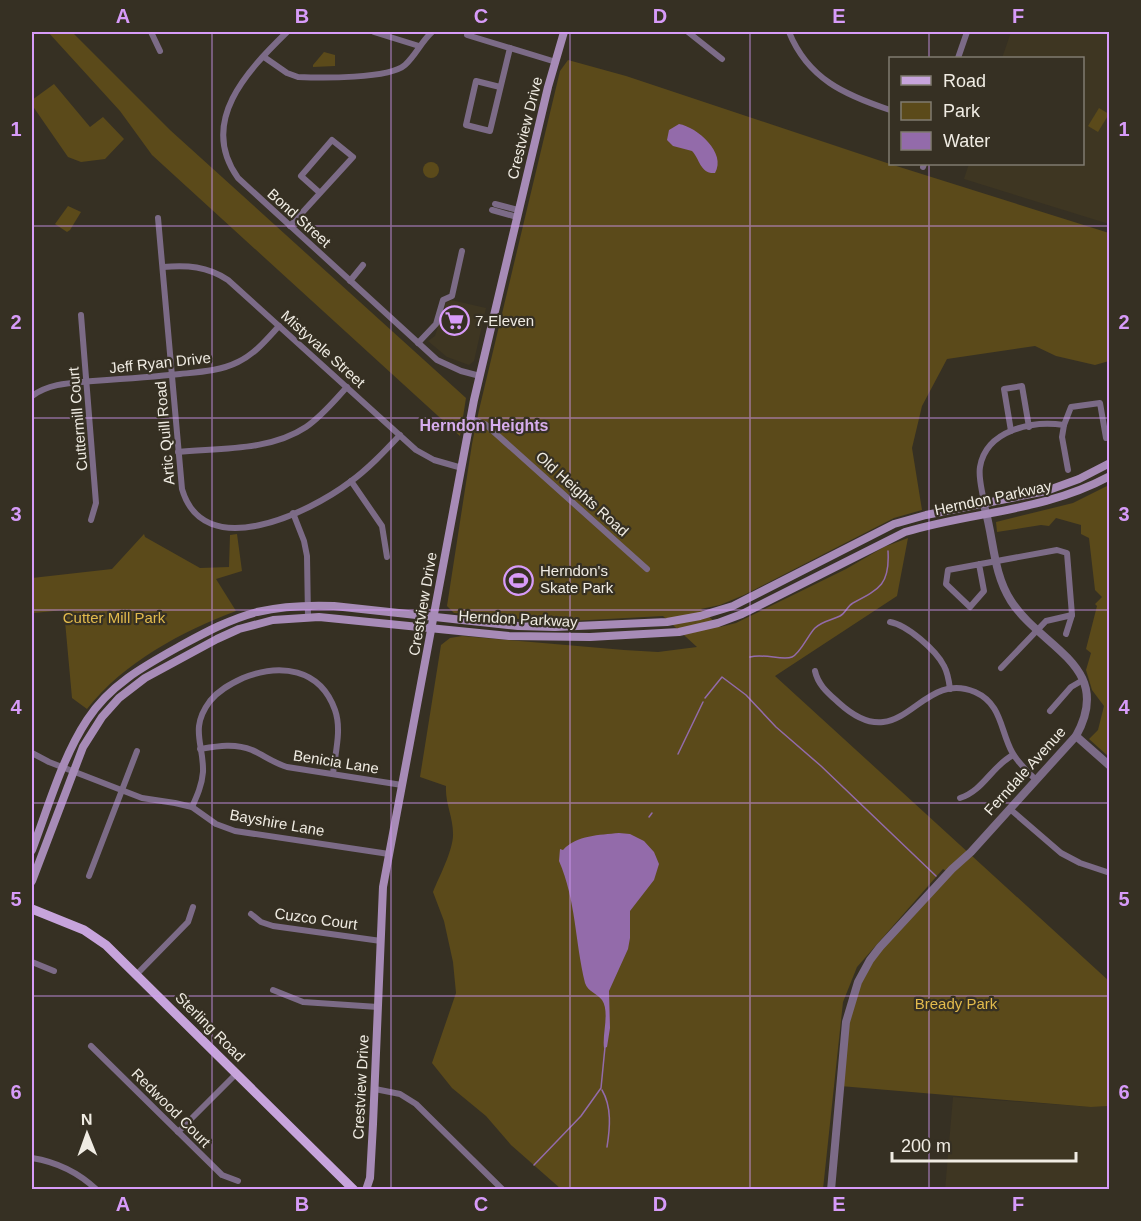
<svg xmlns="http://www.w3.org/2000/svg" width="1141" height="1221" font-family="Helvetica,sans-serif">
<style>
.built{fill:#3e3622}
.green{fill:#5b4a1a}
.water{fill:#936baa}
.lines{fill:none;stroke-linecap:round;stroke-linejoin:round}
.stream{stroke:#936baa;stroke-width:1.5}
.minor{stroke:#7c6b87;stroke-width:6}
.tertiary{stroke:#7c6b87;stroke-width:8}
.secondary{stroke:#a78bb7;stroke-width:8}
.primary{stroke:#c7a4dc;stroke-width:9}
.grid{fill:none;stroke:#d79bf9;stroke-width:1.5;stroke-opacity:0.55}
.labels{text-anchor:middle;stroke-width:4.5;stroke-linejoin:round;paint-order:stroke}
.street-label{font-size:15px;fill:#f0ece3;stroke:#363023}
.poi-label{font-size:15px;fill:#f0ece3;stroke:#363023;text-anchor:start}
.park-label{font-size:15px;fill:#e2ba4c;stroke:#363023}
.neighbourhood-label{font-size:16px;font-weight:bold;fill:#d6adee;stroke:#363023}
.neatline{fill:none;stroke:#d79bf9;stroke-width:2}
.grid-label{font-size:20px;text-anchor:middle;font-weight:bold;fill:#d79bf9}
</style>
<rect width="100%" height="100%" fill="#363023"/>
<!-- built -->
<g class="built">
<path d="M1011,32H1109V224L964,179L969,164H1082V58H1002Z"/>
<path d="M451,300L486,308L474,361L469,365L447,357L428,341L435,336L446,303Z"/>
<path d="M953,1097L1091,1107L1109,1106V1189L945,1190Z"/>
</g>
<!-- green -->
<g class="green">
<path d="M48,32H72L170,130L466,398L460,436L152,155L120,111Z"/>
<path d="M324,52L335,55V66L313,67V65Z"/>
<path d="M568,60L626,76L890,164L1109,233V361L1095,365L1056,356L1035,346L947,359L922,406L912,448L922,510L894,518L744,595L720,605L701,609L720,627L736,623L846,569L884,547L908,538L897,596L775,676L1109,981V1106L1091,1107L840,1086L846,1022L864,970L948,872L943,869L857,967L843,1002L823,1189H561L511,1145L486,1116L452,1088L432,1063L456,993L453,962L444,921L433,892C439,877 454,849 453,833C453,817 445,803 446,786L420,777L441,645L450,638L462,636L624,650L658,652L697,647L663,616L553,622L454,613L447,606L472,444L479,410L560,71Z"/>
<path d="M54,84L90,127L103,117L124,139L105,159L81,162L68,157L32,105V100Z"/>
<path d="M1099,108L1109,114L1098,132L1088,126Z"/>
<circle cx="431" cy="170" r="8"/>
<path d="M68,206L81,212L70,230L67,232L55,224Z"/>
<path d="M1109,485V757L1089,739L1098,730L1104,706L1092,690L1086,670L1091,653L1086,649L1097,606L1095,604L1102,597L1095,590L1089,538L1081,534V525L1056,518L1049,526L1041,525L997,532L996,522L1073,503Z"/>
<path d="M144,534L145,537L200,568L229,567L230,535L237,534L242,571L216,579L236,611C181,632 124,662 87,709L72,698L64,610L34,613L33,606H32V578L112,569Z"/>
</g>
<!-- water -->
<g class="water">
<path d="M679,124C697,127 727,153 715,173C700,174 700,159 692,151L673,146L667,140L669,130Z"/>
<path d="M619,833L630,834L644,841L654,852L659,864L654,880L630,911V938L628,949L609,991L610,1028L607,1047L604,1048C602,1034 610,1012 602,1000C597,993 588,992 585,983C575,942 576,900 559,861L560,849L563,850C577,835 599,835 619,833Z"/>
</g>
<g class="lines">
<!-- stream -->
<g class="stream">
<path d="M750,657C764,653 783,661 792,657C800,654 808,635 815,628C822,621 832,620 840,616C846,613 847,606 853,603C880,589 890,584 888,551"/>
<path d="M705,698L722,677L746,695L776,727L821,766L936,876"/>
<path d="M678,754L703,702"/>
<path d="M649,817L652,813"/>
<path d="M602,1090C612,1107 610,1128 607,1147"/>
<path d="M534,1165L581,1116L601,1088L605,1047"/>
</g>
<!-- minor -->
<g class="minor">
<path d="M151,32L160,51"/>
<path d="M287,32C247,71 198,122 238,178L437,360L461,371L480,376"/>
<path d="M374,32L419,46"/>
<path d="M688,32L722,59"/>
<path d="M789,32C808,79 845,95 890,110"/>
<path d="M467,35L556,62"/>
<path d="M264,57L287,73L298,77C321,78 389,79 405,65C416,55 421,42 432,32"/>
<path d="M958,58L967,32"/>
<path d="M500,87L476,81L466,125L490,131L510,48"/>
<path d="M923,167L924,164"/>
<path d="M495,204L518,210"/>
<path d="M492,210L517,217"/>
<path d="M158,218L182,489C204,564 309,513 350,482C368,469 384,452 400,435"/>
<path d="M290,226L353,157L332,140L301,176L320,193"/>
<path d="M163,267C187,265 207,266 228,280L416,450L434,460L462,468"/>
<path d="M350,281L363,265"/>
<path d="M81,315L96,503L91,520"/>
<path d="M418,343L436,324L443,300L452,296L462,251"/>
<path d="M32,396C50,383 71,383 93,381C122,379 151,377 180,374C200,372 220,371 238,362C255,354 267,339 279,326"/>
<path d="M471,419L485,424L647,569"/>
<path d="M1064,425L1071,407L1100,403L1106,438"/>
<path d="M1011,431L1004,389L1022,386L1029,427"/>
<path d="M178,452C220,448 270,451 306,427C322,416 334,401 347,387"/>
<path d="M351,481L382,526L387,557"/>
<path d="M984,504C983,492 978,479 980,467C986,430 1033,420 1064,425L1062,437L1068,470"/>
<path d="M293,513L304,541L307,556L308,617"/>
<path d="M979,564L984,591L970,607L946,584L948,570L1057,550L1067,553L1072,615L1066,634"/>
<path d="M890,622C907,625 936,650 944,666C948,673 949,681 950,689"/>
<path d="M1001,668L1046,621L1072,615"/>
<path d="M815,671C818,685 828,693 839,703C903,761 918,668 975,692C1002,704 1000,730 1012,752C1018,763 1027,771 1036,780"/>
<path d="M1050,711L1071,687L1083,680"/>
<path d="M200,749C218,746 235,743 252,750C265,756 274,763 287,767L402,785"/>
<path d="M32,753L49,762L142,798L175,803L192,807L216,824L235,831L389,854"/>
<path d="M960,798C983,791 992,766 1013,755"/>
<path d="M192,807C197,796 202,785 203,772C204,744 189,729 210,701C219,690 230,684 243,678C280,663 320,668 335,710C342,730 335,753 333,774"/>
<path d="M1010,809L1061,853L1080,863L1110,873"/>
<path d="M89,876L137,751"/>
<path d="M251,914L261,922L273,926L381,941"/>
<path d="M32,962L54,971"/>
<path d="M136,975L188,922L193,907"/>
<path d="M273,990L303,1002L378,1007"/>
<path d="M91,1046L222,1175L238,1181"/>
<path d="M375,1089L400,1094L416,1104L503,1190"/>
<path d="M178,1132L236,1074"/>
<path d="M32,1158C57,1162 78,1172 97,1190"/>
</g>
<!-- tertiary -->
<g class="tertiary">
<path d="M1076,736L1110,766"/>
<path d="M831,1190L846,1022L858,982L870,960L880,947L952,869L971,852L1076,736C1115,666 1041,648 1011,601C993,573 994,540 985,509"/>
</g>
<!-- secondary -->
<g class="secondary">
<path d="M32,850C48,808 62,758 87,720C110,684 146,665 182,645C206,632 230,619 257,612C283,606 308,605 334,606L518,626L555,627L667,622L700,616L733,606L894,524L926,515L1046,491L1079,479L1110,463"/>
<path d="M32,881L83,747L102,717L119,698L145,678L217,639L239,629L273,620L319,617L509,636L590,637L679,632L718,623L742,614L905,532C975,511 1043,512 1110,476"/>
<path d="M366,1190L370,1178L373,1124L383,887L474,400L548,87L564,32"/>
</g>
<!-- primary -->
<path class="primary" d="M32,909L84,930L106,945L354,1190"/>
</g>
<!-- grid -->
<path class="grid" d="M212,32V1190M391,32V1190M570,32V1190M750,32V1190M929,32V58M929,164V1190M32,226H1110M32,418H1110M32,610H1110M32,803H1110M32,996H1110"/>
<!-- icons -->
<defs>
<symbol id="supermarket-ring" viewBox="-11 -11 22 22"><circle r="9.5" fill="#363023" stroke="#d79bf9" stroke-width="1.5"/><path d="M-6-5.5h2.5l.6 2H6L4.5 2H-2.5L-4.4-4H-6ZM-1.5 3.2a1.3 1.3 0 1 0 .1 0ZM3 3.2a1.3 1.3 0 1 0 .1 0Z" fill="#d79bf9"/></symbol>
<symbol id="stadium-ring" viewBox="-11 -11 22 22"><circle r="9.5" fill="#363023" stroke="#d79bf9" stroke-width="1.5"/><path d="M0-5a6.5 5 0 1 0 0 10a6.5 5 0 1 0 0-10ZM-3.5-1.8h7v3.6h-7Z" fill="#d79bf9"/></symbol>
</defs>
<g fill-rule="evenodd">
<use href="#supermarket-ring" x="438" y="304" width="33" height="33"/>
<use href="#stadium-ring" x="502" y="564" width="33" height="33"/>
</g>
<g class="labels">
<!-- street labels -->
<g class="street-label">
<text transform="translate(525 128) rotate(-76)" y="5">Crestview Drive</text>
<text transform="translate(299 218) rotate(42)" y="5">Bond Street</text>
<text transform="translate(323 349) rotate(42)" y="5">Mistyvale Street</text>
<text transform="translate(160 363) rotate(-6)" y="5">Jeff Ryan Drive</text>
<text transform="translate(78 419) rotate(-95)" y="5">Cuttermill Court</text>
<text transform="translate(165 433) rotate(-95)" y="5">Artic Quill Road</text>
<text transform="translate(582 494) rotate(42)" y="5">Old Heights Road</text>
<text transform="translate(993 498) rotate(-12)" y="5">Herndon Parkway</text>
<text transform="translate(423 604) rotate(-80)" y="5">Crestview Drive</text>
<text transform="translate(518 619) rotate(3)" y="5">Herndon Parkway</text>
<text transform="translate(336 762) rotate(9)" y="5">Benicia Lane</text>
<text transform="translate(1025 771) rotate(-48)" y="5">Ferndale Avenue</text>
<text transform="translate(277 823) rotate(10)" y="5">Bayshire Lane</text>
<text transform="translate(316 919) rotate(8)" y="5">Cuzco Court</text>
<text transform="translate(210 1027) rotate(45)" y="5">Sterling Road</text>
<text transform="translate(361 1087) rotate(-87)" y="5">Crestview Drive</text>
<text transform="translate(171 1108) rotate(45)" y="5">Redwood Court</text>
</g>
<!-- poi labels -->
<g class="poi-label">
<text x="475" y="326">7-Eleven</text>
<text x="540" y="576">Herndon's<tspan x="540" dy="17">Skate Park</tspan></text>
</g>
<!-- park labels -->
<g class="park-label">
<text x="114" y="623">Cutter Mill Park</text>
<text x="956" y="1009">Bready Park</text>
</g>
<!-- neighbourhood labels -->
<g class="neighbourhood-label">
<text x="484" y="431">Herndon Heights</text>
</g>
</g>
<!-- border -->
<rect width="1141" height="1221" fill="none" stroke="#363023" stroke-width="66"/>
<!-- legend -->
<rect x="889" y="57" width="195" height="108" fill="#363023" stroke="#807b70" stroke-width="1.5"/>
<rect x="901" y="76" width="30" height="9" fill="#c7a4dc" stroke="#807b70" stroke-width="1.5"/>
<text x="943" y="87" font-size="18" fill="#f0ece3">Road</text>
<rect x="901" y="102" width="30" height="18" fill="#5b4a1a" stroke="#807b70" stroke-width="1.5"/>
<text x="943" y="117" font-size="18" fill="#f0ece3">Park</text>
<rect x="901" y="132" width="30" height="18" fill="#936baa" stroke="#807b70" stroke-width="1.5"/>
<text x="943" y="147" font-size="18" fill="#f0ece3">Water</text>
<!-- north arrow -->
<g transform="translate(87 1134) rotate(359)" stroke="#363023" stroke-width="4.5" paint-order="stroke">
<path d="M0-4.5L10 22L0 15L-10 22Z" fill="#f0ece3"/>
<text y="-9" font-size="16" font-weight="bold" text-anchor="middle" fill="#f0ece3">N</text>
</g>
<!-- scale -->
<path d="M892 1152v9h184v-9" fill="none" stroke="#f0ece3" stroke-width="3"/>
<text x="901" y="1152" font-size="18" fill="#f0ece3" stroke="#363023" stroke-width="4.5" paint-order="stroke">200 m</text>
<rect x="33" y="33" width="1075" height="1155" class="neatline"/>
<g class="grid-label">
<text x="123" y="23">A</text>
<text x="302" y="23">B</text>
<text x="481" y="23">C</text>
<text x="660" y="23">D</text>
<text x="839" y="23">E</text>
<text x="1018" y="23">F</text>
<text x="16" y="136">1</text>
<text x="1124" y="136">1</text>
<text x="16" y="329">2</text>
<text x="1124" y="329">2</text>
<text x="16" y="521">3</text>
<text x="1124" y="521">3</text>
<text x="16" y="714">4</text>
<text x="1124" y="714">4</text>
<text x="16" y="906">5</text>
<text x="1124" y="906">5</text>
<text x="16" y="1099">6</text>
<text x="1124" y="1099">6</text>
<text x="123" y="1211">A</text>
<text x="302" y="1211">B</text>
<text x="481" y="1211">C</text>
<text x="660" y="1211">D</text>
<text x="839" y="1211">E</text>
<text x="1018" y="1211">F</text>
</g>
</svg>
